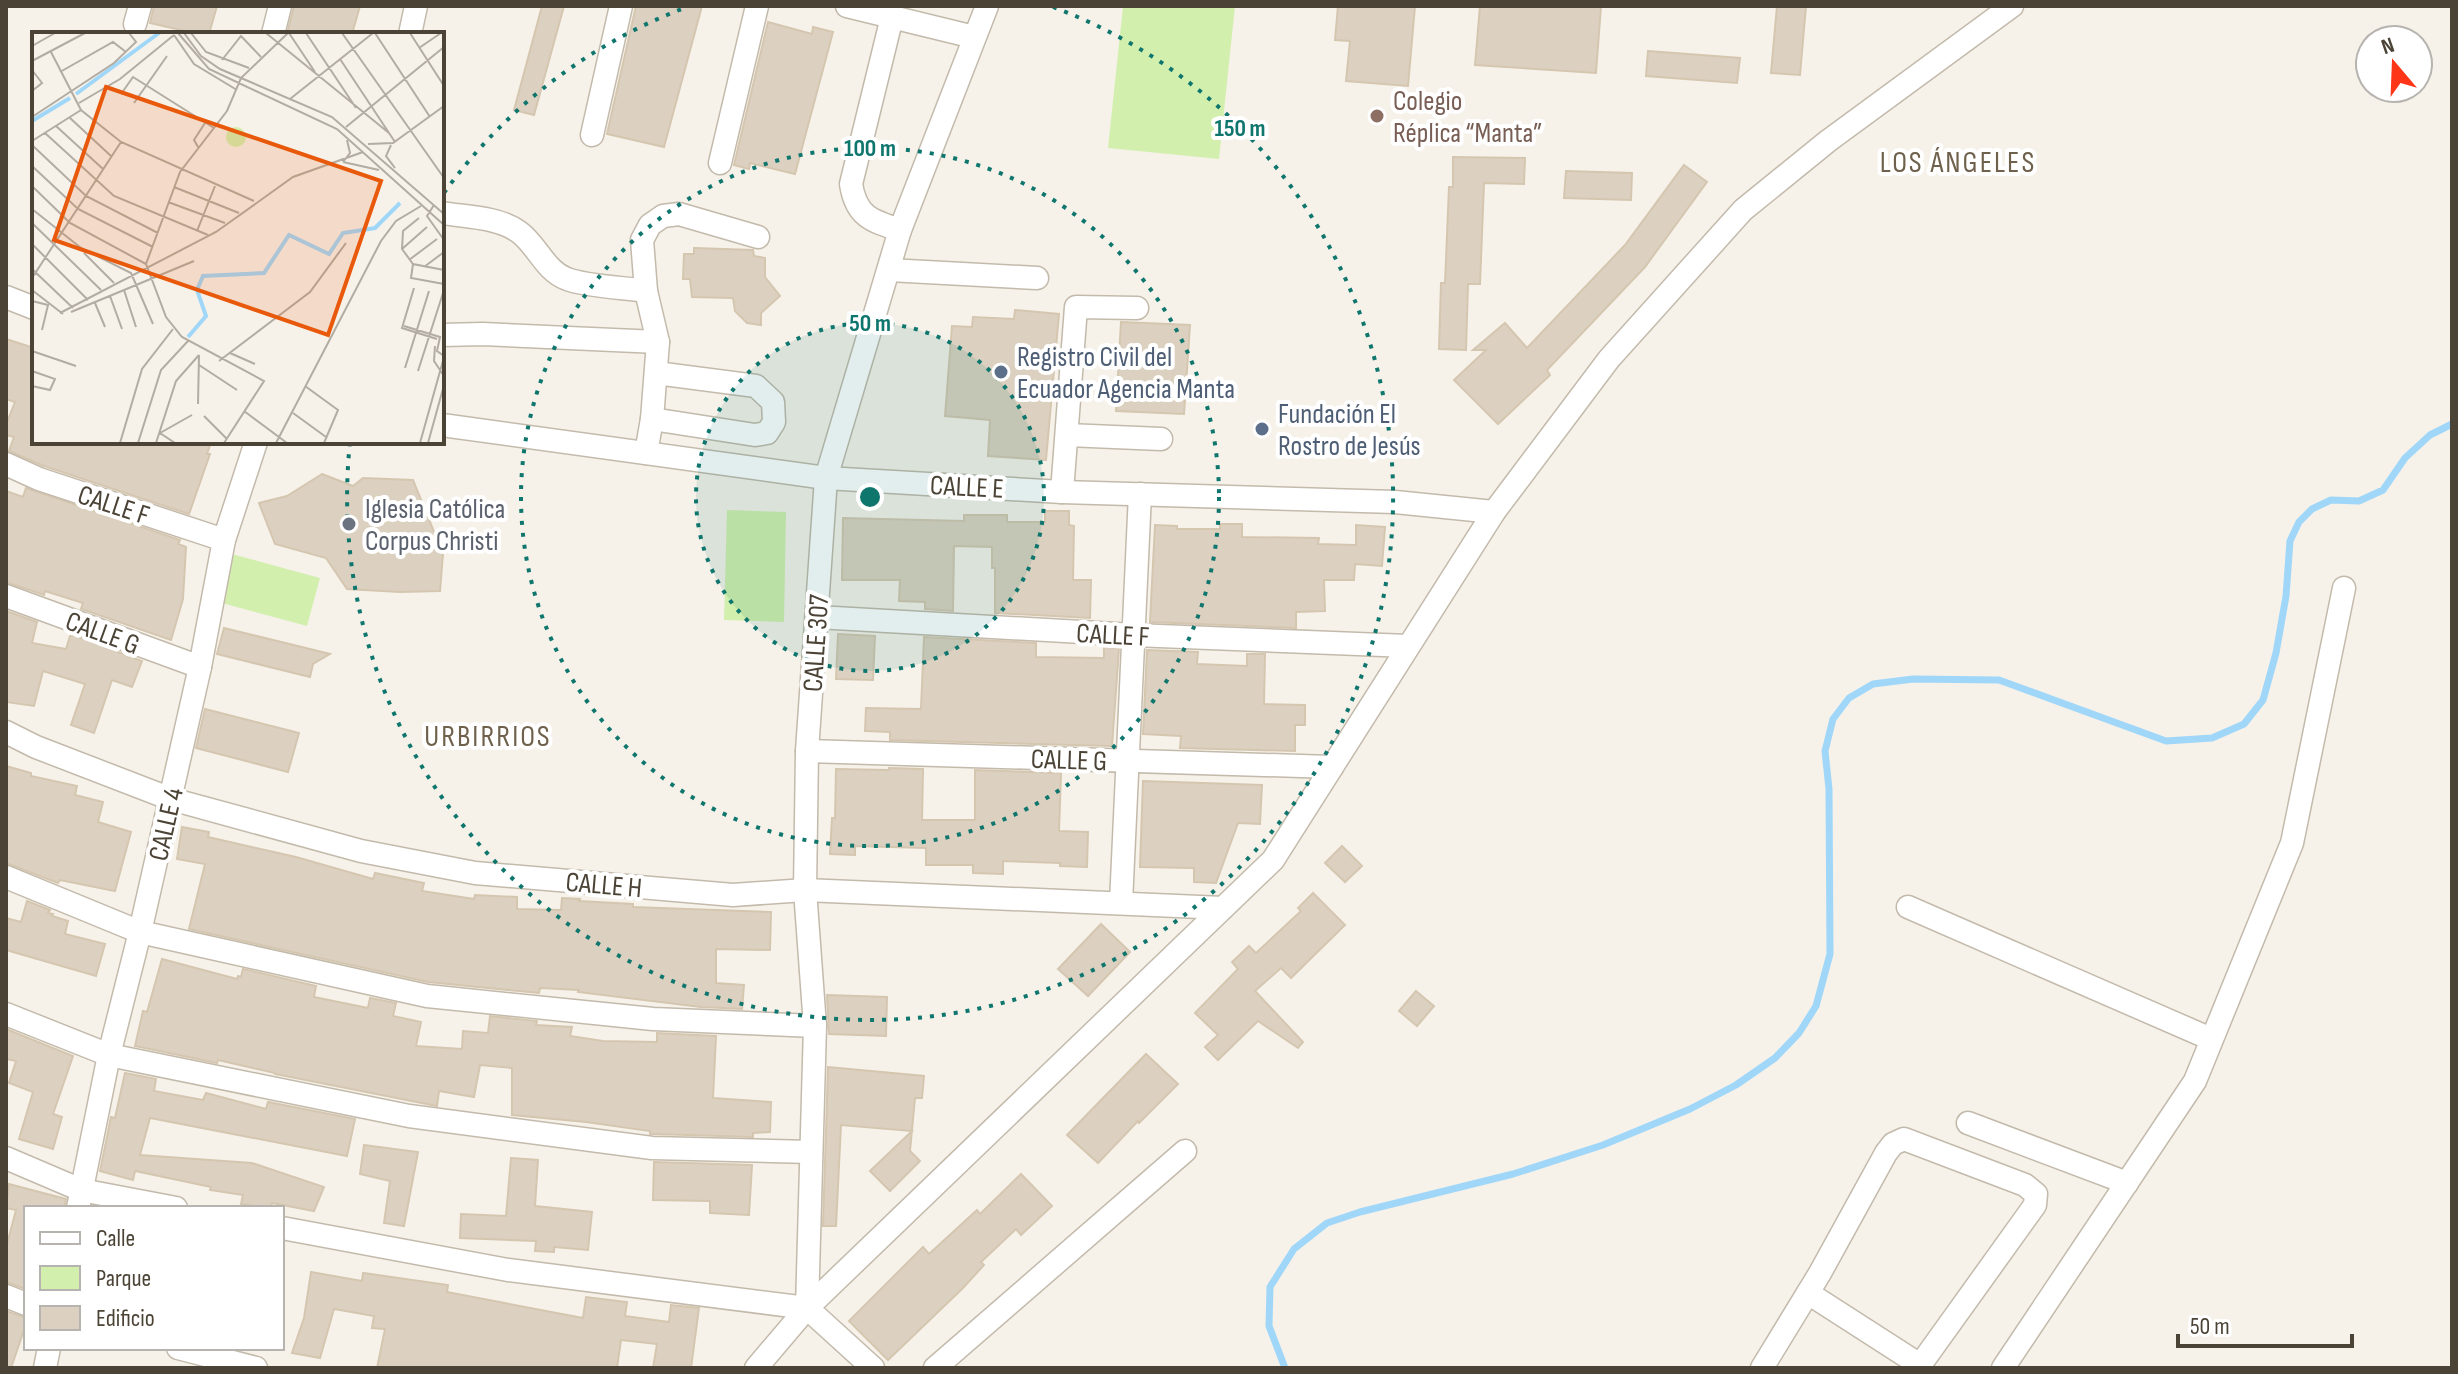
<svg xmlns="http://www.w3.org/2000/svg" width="2458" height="1374" font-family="'Sofia Sans Condensed',sans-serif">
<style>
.green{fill:#d3efae}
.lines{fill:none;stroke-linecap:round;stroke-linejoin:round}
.stream{stroke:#a0d7f9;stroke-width:7}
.building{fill:#dcd1c0;stroke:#d5c6b0;stroke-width:2}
.minor-casing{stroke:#c3baab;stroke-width:25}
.minor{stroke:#fff;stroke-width:22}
.ring{fill:none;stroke:#0f766e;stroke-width:4;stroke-dasharray:4 8}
.education-dot{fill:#8d6e63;stroke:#fff;stroke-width:3}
.service-dot{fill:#5c6f8a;stroke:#fff;stroke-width:3}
.worship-dot{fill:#6b7280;stroke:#fff;stroke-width:3}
.labels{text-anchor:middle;stroke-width:8;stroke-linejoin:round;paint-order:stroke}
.education-label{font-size:28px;fill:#785e54;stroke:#fff;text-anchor:start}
.service-label{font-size:28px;fill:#4e5e75;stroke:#fff;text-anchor:start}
.street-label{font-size:28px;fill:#4b4336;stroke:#fff}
.worship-label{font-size:28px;fill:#5b616d;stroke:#fff;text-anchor:start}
.neighbourhood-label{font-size:30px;letter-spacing:2px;fill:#6f614c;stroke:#fff}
.inset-river{fill:none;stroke:#a0d7f9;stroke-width:4}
.inset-road{fill:none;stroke:#b2aca2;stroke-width:2}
.view{fill:#e8590c;fill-opacity:0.15;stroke:#e8590c;stroke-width:4}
.inset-edge{fill:none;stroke:#4b4336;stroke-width:4}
.centre{fill:#0f766e;stroke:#fff;stroke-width:4}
.ring-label{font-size:24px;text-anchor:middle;font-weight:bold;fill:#0f766e;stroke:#fff;stroke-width:8;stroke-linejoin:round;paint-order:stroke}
</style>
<rect width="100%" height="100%" fill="#f6f2ea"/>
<!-- green -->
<g class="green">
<path d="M1123,6H1235L1219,159L1108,148Z"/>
<path d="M727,510L786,512L784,622L724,620Z"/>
<path d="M232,554L320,578L307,626L218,602Z"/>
</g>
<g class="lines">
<!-- stream -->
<path class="stream" d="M1285,1368L1269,1326L1270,1287L1294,1249L1327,1223L1360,1212L1513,1174L1603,1145L1690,1109L1736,1085L1775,1058L1799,1033L1816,1006L1830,954L1829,789L1825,751L1833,719L1849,698L1873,684L1913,679L1999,680L2166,741L2212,738L2244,724L2263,700L2276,653L2286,596L2290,541L2299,522L2312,509L2331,500L2359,501L2383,490L2405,458L2430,435L2452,424"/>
</g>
<!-- building -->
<g class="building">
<path d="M154,6H217L209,34H198L150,23Z"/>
<path d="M294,6H360L352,34H287Z"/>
<path d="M542,6H564L534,115L514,110Z"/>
<path d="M636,6H702L664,147L607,134Z"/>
<path d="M1338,6H1415L1408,86L1346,81L1350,41L1335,40Z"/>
<path d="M1480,6H1601L1596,73L1475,65Z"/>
<path d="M1777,6H1806L1800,75L1771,73Z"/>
<path d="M768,22L812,34L813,27L833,32L795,174L750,163L749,169L734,165Z"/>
<path d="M1648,51L1740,58L1737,83L1646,76Z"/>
<path d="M1453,157L1525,158L1524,184L1484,183L1480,284H1468L1466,350L1439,349L1441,283H1445L1449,187H1453Z"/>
<path d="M1684,165L1707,182L1645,267L1547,370L1550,375L1498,424L1454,380L1486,350H1473L1505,323L1527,348L1625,245Z"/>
<path d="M1566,171L1632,173L1631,200L1564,198Z"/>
<path d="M694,248L753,250L754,256L765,258V277L780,296L761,313V325L747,323L735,311L733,298L692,297L690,279H683L684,254H694Z"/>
<path d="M1015,310L1059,314L1046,460L988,456L990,420L945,416L952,326L972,327L973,317L1014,319Z"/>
<path d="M1121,322L1190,325L1184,414L1116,411Z"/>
<path d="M6,339L34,348V442H211L207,454H210L189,514L44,466L9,451L14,437L6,435V425L15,402L6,399Z"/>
<path d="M322,474L353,486L363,478L413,480L443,554L440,591L400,592L347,589L326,558L275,544L259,503L287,496Z"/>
<path d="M26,488L180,540L178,544L186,547L183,599L171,640L81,609L83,603L45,591L44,595L6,582V491L23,497Z"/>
<path d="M1045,511H1069V525L1074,526L1073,580H1091L1090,618L995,613V568H992V547L954,546L953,611L925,609V602L899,601L900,580H842L843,518L964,521V515H1007V522H1045Z"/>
<path d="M1220,524H1242V537L1319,538L1318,544L1356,545V525L1385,527L1382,566L1355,564L1354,580H1324L1325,611L1296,612V628L1150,622L1155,525L1177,526V529H1220Z"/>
<path d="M6,611L37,622L32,643L66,649L70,636L73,635L142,661L132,687L112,680L94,733L71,725L85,684L43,671L34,706L6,702Z"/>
<path d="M224,628L330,654L313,664L310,677L217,654Z"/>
<path d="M838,634L875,636L873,680L836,679Z"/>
<path d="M924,637L1036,643V657L1104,658V647L1119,648L1112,746L890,740V732L865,731L866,708L921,709Z"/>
<path d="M1147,650L1198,652L1197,664L1247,666V654H1265L1264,704L1305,705V725H1295V751L1180,748L1181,736L1143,734Z"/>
<path d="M205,709L299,733L288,772L196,748Z"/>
<path d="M6,766L31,773V776L77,786L75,795L103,802L98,822L131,832L115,891L60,880L58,883L6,863Z"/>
<path d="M889,768L923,769L922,820H975V770L1061,773L1059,831L1088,832L1087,867L1060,866V863L1003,861V874L973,873V865H926V848L855,846V855L830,854L832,818H835L836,769L889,770Z"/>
<path d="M1143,781L1262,785L1260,824L1238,823L1216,883L1194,882V868L1140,867Z"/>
<path d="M182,827L209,832L208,837L296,857L373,879L375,873L424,883L422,891L474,899L475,895L517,897V909L561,910L562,898L580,899L579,901L633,904V907L771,912L770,950L716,949V983L744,985L742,1009L701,1007L578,992L579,990L540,988L539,993L428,982L189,929L205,864L177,859Z"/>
<path d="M1342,846L1362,866L1345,882L1325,863Z"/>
<path d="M1313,893L1345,925L1291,978L1281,968L1255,991L1303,1042L1298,1048L1258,1021L1218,1060L1205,1047L1218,1035L1195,1013L1238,969L1232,962L1249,946L1256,953L1301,911L1298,908Z"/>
<path d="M27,901L50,910L48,913L53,914L52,916L68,921L65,934L105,944L96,976L6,950V918L21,922Z"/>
<path d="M1101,924L1130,952L1088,996L1058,969Z"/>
<path d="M162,959L237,979L238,976L241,977L243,969L316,986L314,997L368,1008L370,998L396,1003L393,1016L421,1022L416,1046L462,1049L463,1031L488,1033L490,1016L537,1021L536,1025L572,1027L570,1036L603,1041L657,1042V1033L716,1036L713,1098L771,1102L770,1132L753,1133V1137L653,1134H650V1131L586,1122L512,1115V1068L480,1065L474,1097L439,1091L437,1106L275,1074V1073L218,1060L217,1063L135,1046L143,1011L147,1012Z"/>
<path d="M1416,991L1434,1006L1417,1026L1399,1011Z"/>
<path d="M827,995L887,997L886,1036L829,1034Z"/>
<path d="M6,1029L73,1056L53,1114L62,1117L53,1149L19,1139L33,1092L9,1083L16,1061L6,1059Z"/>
<path d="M1146,1054L1178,1084L1139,1123L1138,1121L1098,1163L1067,1135Z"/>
<path d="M828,1067L924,1076L922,1098H915L910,1151L920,1161L890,1191L870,1171L912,1131L841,1125L836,1226H823Z"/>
<path d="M125,1073L156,1079L154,1091L203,1100L206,1093L266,1109L268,1102L355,1119L347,1156L150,1118L140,1155L252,1163L324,1187L314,1211L272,1203L271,1208L241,1204L243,1195L210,1190L211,1187L135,1171L133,1180L100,1171L111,1117L115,1118Z"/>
<path d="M364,1145L418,1152L404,1226L384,1223L390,1181L360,1174Z"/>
<path d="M511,1158L538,1160L535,1206L592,1212L588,1250L554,1247V1252L535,1251L536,1241L460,1238L461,1214L506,1216Z"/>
<path d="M654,1162L752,1165L749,1215L710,1213V1201L653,1200Z"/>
<path d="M1021,1174L1052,1206L1021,1235L1016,1229L981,1262L984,1265L963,1288L888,1360L849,1321L923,1247L929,1254L977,1210L980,1214Z"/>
<path d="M9,1184L66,1199L64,1208H26V1289L6,1282V1248L16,1210L6,1208Z"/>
<path d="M311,1272L362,1281L363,1273L448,1285L447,1292L583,1318L586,1297L627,1302L625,1316L669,1322L671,1305L699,1308L691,1368H653L657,1344L621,1340L617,1368H377L385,1329L372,1328L374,1316L334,1309L320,1358L292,1353L304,1318Z"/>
<path d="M6,1311L26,1318V1324L11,1368H6Z"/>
</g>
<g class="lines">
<defs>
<g id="minor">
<path d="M847,6L974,37"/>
<path d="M892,17L851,184C856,216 871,221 900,230"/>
<path d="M135,24L140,6"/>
<path d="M273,34L280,6"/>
<path d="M410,34L416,6"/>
<path d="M592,135L621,6"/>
<path d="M720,163L757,6"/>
<path d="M442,213C466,217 499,217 519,232C537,245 545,271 567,279C584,286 627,288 646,291"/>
<path d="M889,270L1037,278"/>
<path d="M6,297L34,308"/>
<path d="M442,335L483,334L658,342"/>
<path d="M652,419L755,435L767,433L774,422L773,402L756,386L656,373"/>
<path d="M442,425L826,478L1062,492L1395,502L1494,512"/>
<path d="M1067,435L1161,439"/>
<path d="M646,453L652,419L658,342L646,291L642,240L650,225L663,216L679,214L758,237"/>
<path d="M6,464L39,479L224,540"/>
<path d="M1062,492L1076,307L1137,308"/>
<path d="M6,596L200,667"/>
<path d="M817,617L1134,635L1408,646"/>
<path d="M6,732L36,747L171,799L361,851L475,873L733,895L805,890L1223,908"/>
<path d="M807,751L1332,767"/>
<path d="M6,877L140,932L427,996L653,1019L815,1026"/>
<path d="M1121,903L1140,494"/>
<path d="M1908,907L2211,1039"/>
<path d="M6,1014L109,1055L409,1116L652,1148L811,1152"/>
<path d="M1968,1123L2127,1183"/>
<path d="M6,1158L81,1190L176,1208"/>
<path d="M78,1208L109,1055L140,932L200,667L224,540L256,442"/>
<path d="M282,1228L508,1270L807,1308L873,1368"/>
<path d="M1808,1293L1920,1365"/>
<path d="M6,1296L26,1304"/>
<path d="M807,1308L815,1026L805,890L807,751L826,478L900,230L987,6"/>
<path d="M178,1348L256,1368"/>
<path d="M45,1368L49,1348"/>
<path d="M756,1368L807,1308L1273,860L1494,512L1609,359L1743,210L1828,141L2012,6"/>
<path d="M935,1368L1185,1151"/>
<path d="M1762,1368L1820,1273L1886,1153L1893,1144L1904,1139L2025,1185L2036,1194L2035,1205L1918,1368"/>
<path d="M2003,1368L2195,1081L2292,843L2344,588"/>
</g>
</defs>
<!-- minor casing -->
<use href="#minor" class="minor-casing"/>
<!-- minor -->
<use href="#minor" class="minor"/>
</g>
<!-- distance rings -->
<circle cx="870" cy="497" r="174" fill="#0f766e" fill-opacity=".12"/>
<g class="ring">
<circle cx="870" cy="497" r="174"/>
<circle cx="870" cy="497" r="349"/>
<path d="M444 193A523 523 0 0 1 687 7M1053 7A523 523 0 1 1 350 442"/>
</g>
<!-- markers -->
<circle class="education-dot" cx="1377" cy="116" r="8"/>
<g class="service-dot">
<circle cx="1001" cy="372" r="8"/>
<circle cx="1262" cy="429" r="8"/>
</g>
<circle class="worship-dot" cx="349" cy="524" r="8"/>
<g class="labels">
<!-- education labels -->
<g class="education-label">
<text x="1393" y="110">Colegio<tspan x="1393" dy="32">Réplica “Manta”</tspan></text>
</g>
<!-- service labels -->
<g class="service-label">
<text x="1017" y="366">Registro Civil del<tspan x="1017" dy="32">Ecuador Agencia Manta</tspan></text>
<text x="1278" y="423">Fundación El<tspan x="1278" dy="32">Rostro de Jesús</tspan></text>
</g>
<!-- street labels -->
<g class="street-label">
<text transform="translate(967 486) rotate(3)" y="10">CALLE E</text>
<text transform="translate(114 504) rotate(18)" y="10">CALLE F</text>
<text transform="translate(103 632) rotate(20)" y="10">CALLE G</text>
<text transform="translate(1113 634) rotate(3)" y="10">CALLE F</text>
<text transform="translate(815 643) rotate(-86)" y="10">CALLE 307</text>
<text transform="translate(1069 759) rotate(2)" y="10">CALLE G</text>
<text transform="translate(165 824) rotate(-77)" y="10">CALLE 4</text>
<text transform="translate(604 884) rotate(5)" y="10">CALLE H</text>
</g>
<!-- worship labels -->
<g class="worship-label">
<text x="365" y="518">Iglesia Católica<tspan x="365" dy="32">Corpus Christi</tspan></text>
</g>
<!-- neighbourhood labels -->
<g class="neighbourhood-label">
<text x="1958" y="172">LOS ÁNGELES</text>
<text x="488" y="746">URBIRRIOS</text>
</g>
</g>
<!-- overview -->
<g transform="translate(32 32)">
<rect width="412" height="412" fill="#f6f2ea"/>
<path d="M194 105a10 10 0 1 1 20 0a10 10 0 1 1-20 0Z" fill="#d3efae"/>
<path class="inset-river" d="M44,62L127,1M0,89L38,66M156,305L174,284L165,258L171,244L232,241L257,203L297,222L311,201L343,196L368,171"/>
<path class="inset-road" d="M146,1L177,37L305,97L412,193M152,1L169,24L188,37L300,85L412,182M159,1L174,20L217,36M234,1L357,101M257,1L283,40M274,1L324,76M310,1L412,146M343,1L398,85M378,1L412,54M142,3L162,32L205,58M0,14L23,1M387,16L409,1M19,20L49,78L89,110L222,169M308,27L363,110M190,28L209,4L229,25M0,29L53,1M0,38L10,51L0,59M28,40L81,10L94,20M89,62L101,45L182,96M258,67L341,1M47,71L88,47L142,3M102,71L135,24M0,85L82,31L104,10L97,1M38,86L79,124M24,94L71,137M314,95L412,15M13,101L82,164L176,203M0,109L49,78M336,112L361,111L412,74M0,113L54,164L126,201M359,113L354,124L363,136M166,115L162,108L173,91M311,130L347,138M311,130L318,121L315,108M0,134L46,177L121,215M0,154L38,191L114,232L134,285L150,305L232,349L192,411M142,155L207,181M136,170L193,191M402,173L395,184L412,208M0,177L49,216L99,241L121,292M387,186L371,199L370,217L381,232L412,238M0,191L69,258M165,199L183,154M0,212L56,268M370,217L395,195M52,221L82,251M377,228L405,207M114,232L148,140L195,79L209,46L256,1M381,232L379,246L412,252M392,235L412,220M0,237L41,276M0,246L89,110M382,256L370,296L405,307M0,258L31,282M92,258L104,295M78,264L90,297M0,269L16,273L10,298M63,271L73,295M39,280L162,229M28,281L184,200L261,145L331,120M372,294L408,305L405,319L412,324M403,314L402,329L412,344M0,319L44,334M198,321L223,332M187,329L278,260L314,211M167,333L205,358M373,336L397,259M0,339L23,347L18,358L0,354M386,339L411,261M273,354L306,378L292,411M166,372L167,323M212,379L255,411M261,381L294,405M172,384L195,407M88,411L110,337L141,297M106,411L129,338L156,309M124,411L144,349L167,323M143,411L128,401L160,383M244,411L349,209L364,189L389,174M388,411L412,325M396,411L412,353"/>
<path class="view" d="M74,55L349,149L296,303L22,208Z"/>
<rect width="412" height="412" class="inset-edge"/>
</g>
<circle cx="870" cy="497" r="12" class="centre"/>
<g class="ring-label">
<text x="1240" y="136">150 m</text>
<text x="870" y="156">100 m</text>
<text x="870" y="331">50 m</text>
</g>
<!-- border -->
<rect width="2458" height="1374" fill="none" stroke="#4b4336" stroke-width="16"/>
<!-- legend -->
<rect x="24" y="1206" width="260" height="144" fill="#ffffff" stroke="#b7b4af" stroke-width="2"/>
<rect x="40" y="1232" width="40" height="12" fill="#ffffff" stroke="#b7b4af" stroke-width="2"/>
<text x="96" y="1246" font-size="24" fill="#4b4336">Calle</text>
<rect x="40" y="1266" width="40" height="24" fill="#d3efae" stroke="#b7b4af" stroke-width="2"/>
<text x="96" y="1286" font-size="24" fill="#4b4336">Parque</text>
<rect x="40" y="1306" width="40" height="24" fill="#dcd1c0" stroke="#b7b4af" stroke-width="2"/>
<text x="96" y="1326" font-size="24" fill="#4b4336">Edificio</text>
<!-- north arrow -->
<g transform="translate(2394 64) rotate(341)"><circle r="38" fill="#ffffff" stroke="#b7b4af" stroke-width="2"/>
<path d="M0-6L14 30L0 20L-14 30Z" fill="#ff3518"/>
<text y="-12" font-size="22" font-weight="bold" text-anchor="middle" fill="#4b4336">N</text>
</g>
<!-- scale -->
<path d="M2178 1334v12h174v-12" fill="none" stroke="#4b4336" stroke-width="4"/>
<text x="2190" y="1334" font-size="24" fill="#4b4336" stroke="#ffffff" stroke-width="6" paint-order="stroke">50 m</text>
</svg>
